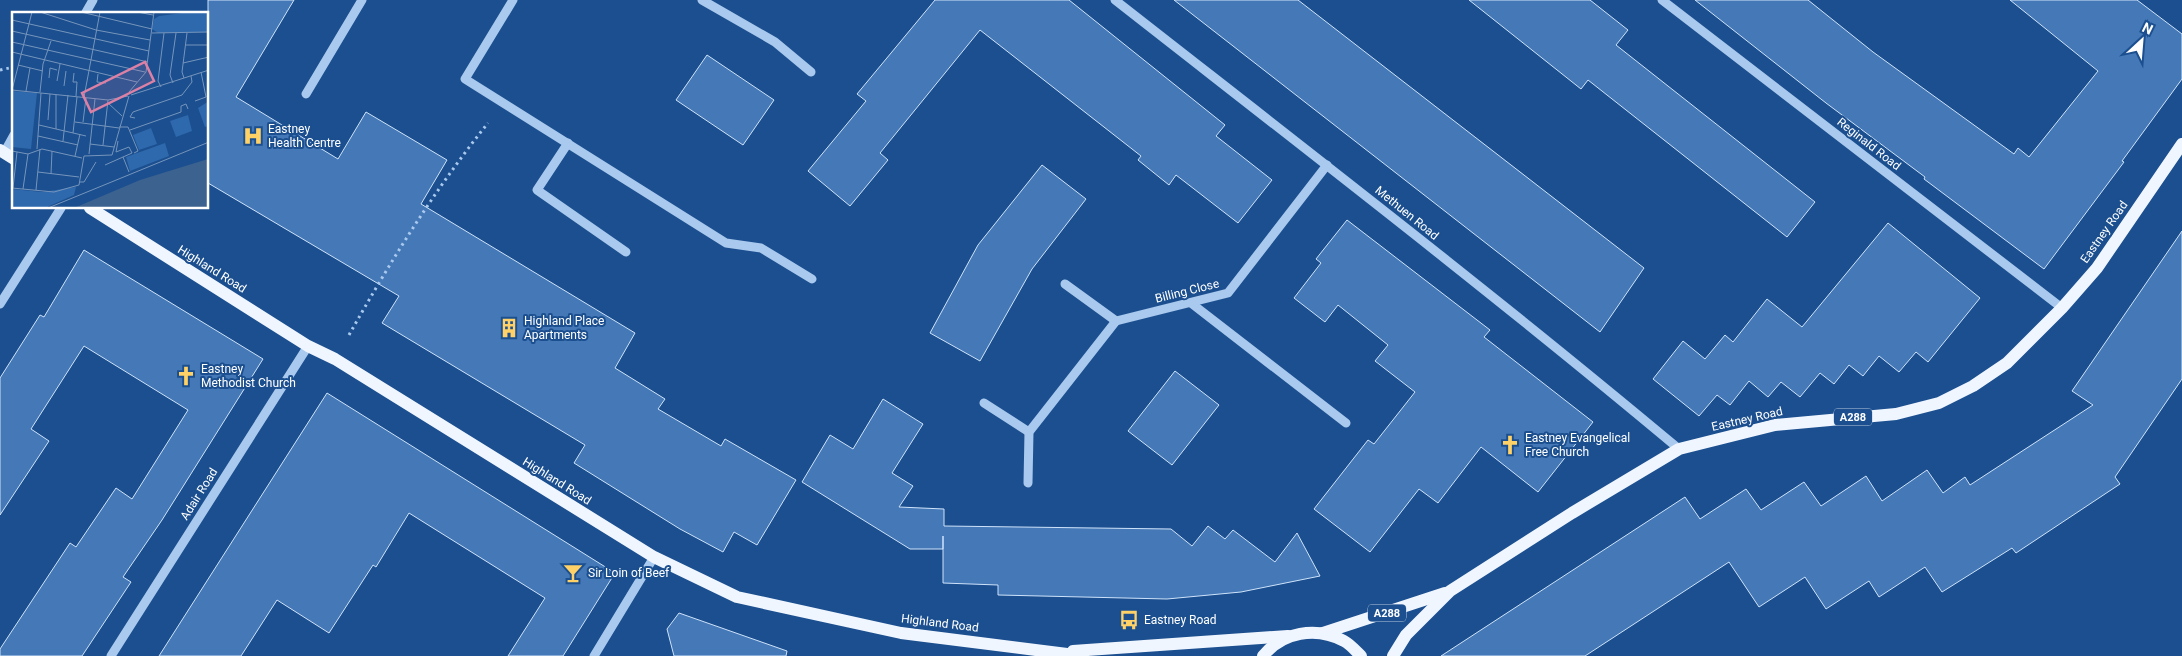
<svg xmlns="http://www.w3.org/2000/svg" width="2182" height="656" font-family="Roboto,sans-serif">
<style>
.building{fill:#4478b7;stroke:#cfe3fa}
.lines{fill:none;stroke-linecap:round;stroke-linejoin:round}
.path{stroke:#a9c9ee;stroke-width:3;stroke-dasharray:2.5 4;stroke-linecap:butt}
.minor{stroke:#a9c9ee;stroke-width:9}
.major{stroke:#f0f6ff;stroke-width:12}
.labels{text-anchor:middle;stroke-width:4;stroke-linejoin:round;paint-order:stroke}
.shield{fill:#1b4f8f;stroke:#bbcadd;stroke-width:1}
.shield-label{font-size:11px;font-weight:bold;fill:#fff}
.poi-label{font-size:12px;fill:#fff;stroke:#1b4f8f;text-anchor:start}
.street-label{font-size:12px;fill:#fff;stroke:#1b4f8f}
.inset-road{fill:none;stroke:#7695bc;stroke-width:1}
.view{fill:#dd80a5;fill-opacity:0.15;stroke:#dd80a5;stroke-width:2.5}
.inset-edge{fill:none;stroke:#fff;stroke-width:2.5}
</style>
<rect width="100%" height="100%" fill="#1b4f8f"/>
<!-- building -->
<g class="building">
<path d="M208,0H294L236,97L338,159L366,112L447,160L421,204L635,333L615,368L665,399L658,409L721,446L725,439L796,480L757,545L734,532L723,552L680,529L574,463L585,445L382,323L399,296L208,183Z"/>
<path d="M935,0H1069L1225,125L1216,136L1272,180L1238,223L1176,175L1169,185L1138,160L1141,156L980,30L880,153L888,160L850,206L808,171L866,101L857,94Z"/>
<path d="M1174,0H1298L1644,268L1600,332Z"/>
<path d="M1469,0H1590L1628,30L1616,45L1815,202L1787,237L1588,80L1581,89Z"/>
<path d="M1695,0H1808L1873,52L2014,154L2018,148L2029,157L2098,71L2010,0H2137L2182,34V79L2122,161L2124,162L2044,269L1924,179L1925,177L1826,103Z"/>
<path d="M707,55L774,100L743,145L676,100Z"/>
<path d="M1042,165L1086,199L1032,269L980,361L930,333L978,245Z"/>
<path d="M1347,220L1490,330L1484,337L1593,422L1538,492L1481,447L1438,503L1419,489L1370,552L1314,509L1368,440L1374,444L1415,392L1375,361L1388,345L1338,305L1325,322L1294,298L1321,263L1316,259Z"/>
<path d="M1888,223L1980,298L1928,362L1916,352L1899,372L1879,356L1863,376L1849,365L1834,384L1820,373L1800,397L1781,382L1768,397L1749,381L1730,405L1717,395L1699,416L1653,379L1683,341L1705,359L1725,335L1733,342L1767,299L1802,327Z"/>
<path d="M2182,231V379L2115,477L2120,484L2016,553L2012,548L1942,592L1925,567L1879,597L1869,581L1826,609L1805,577L1759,607L1729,562L1585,656H1441L1685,497L1700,519L1746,489L1761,510L1804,482L1821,506L1866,476L1882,501L1927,470L1943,493L1965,477L1970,485L2093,405L2072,391Z"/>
<path d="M84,250L263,359L162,520L123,577L131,582L82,656H0V649L70,543L76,547L116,488L132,499L188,410L84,346L31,429L49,441L0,515V378L40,315L44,317Z"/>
<path d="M1175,371L1219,405L1172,465L1128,431Z"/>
<path d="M327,393L615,573L563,656H508L545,598L409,513L376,567L373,565L329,633L277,600L241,656H159Z"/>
<path d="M883,399L923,424L892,473L913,486L899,507L944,509V526L1171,529L1192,546L1208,526L1225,539L1233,530L1275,562L1297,533L1320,576L1241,592L1167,599L998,595V585L943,583V536V549H910L802,482L830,435L853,449Z"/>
<path d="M679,613L787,651L786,656H674L667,629Z"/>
</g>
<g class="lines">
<!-- path -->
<g class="path">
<path d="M0,70L14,67"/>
<path d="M349,335C390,262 435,189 488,123"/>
</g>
<!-- minor -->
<g class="minor">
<path d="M513,0L465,79L726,243L761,248L812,279"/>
<path d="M702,0L775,42L811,72"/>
<path d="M1115,0C1304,148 1495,295 1679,449"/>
<path d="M1662,0L2062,308"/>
<path d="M85,14L93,0"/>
<path d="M306,94L362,0"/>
<path d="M568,143L537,190L626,252"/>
<path d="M4,153L14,135"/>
<path d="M1065,284L1116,321"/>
<path d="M1191,303L1346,423"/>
<path d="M0,304L61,208"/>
<path d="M984,403L1029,432"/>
<path d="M1028,483L1029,432L1116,321L1228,293L1327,165"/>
<path d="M111,656L308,346"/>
<path d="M594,656L654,557"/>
</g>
<!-- major -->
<g class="major">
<path d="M0,150L14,159"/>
<path d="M90,208L308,346L335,359L654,557L737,597L901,633L1083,656"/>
<path d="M1323,633L1445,593"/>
<path d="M1073,651L1288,636"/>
<path d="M1263,656C1282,632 1316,626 1344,641C1350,644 1356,651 1361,656"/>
<path d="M1393,656L1406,635L1450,591L1572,513L1679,449L1775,425L1896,414L1939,403L1973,386L2007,363L2062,308L2097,268L2182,144"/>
</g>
</g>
<!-- icons -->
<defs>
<symbol id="hospital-bare" viewBox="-9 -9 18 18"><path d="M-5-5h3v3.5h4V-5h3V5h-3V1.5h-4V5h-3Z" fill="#ffd166" stroke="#1b4f8f" stroke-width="2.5" paint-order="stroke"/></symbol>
<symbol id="building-bare" viewBox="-9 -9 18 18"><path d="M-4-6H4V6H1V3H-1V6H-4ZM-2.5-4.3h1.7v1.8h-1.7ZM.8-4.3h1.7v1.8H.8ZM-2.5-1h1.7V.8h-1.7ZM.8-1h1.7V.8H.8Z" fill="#ffd166" stroke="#1b4f8f" stroke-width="2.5" paint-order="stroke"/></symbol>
<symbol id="church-bare" viewBox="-9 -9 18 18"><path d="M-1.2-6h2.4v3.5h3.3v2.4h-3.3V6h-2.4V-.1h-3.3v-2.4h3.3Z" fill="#ffd166" stroke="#1b4f8f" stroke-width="2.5" paint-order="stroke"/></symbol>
<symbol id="bar-bare" viewBox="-9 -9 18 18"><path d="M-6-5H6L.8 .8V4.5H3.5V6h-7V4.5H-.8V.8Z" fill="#ffd166" stroke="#1b4f8f" stroke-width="2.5" paint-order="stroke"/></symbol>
<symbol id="bus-bare" viewBox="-9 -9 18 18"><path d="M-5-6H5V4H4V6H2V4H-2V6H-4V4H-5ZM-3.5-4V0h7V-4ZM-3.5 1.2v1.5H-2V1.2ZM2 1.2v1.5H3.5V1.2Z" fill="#ffd166" stroke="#1b4f8f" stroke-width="2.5" paint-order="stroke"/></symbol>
</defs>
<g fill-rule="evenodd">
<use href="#hospital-bare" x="239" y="122" width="28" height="28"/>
<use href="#building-bare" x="495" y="314" width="28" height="28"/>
<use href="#church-bare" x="172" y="362" width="28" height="28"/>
<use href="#church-bare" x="1496" y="431" width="28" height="28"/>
<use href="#bar-bare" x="559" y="559" width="28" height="28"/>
<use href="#bus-bare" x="1115" y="606" width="28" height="28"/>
</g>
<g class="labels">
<!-- shield labels -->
<g class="shield">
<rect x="1834" y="408.5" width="38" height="17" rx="4"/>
<rect x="1368" y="604.5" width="38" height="17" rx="4"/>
</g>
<g class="shield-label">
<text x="1853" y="421">A288</text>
<text x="1387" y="617">A288</text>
</g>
<!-- poi labels -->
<g class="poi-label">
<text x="268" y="133">Eastney<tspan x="268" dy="14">Health Centre</tspan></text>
<text x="524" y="325">Highland Place<tspan x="524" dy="14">Apartments</tspan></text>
<text x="201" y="373">Eastney<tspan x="201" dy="14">Methodist Church</tspan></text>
<text x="1525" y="442">Eastney Evangelical<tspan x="1525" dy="14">Free Church</tspan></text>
<text x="588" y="577">Sir Loin of Beef</text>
<text x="1144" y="624">Eastney Road</text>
</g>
<!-- street labels -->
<g class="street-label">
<text transform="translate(1869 144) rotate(38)" y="4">Reginald Road</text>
<text transform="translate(1407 213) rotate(39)" y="4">Methuen Road</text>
<text transform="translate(2104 232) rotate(-55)" y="4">Eastney Road</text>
<text transform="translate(212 269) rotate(32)" y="4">Highland Road</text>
<text transform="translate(1187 291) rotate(-14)" y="4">Billing Close</text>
<text transform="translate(1747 419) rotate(-13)" y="4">Eastney Road</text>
<text transform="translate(557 481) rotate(32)" y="4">Highland Road</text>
<text transform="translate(199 494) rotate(-58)" y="4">Adair Road</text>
<text transform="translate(940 623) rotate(7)" y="4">Highland Road</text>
</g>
</g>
<!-- overview -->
<g transform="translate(12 12)">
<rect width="196" height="196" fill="#1b4f8f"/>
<path d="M178,0H196V20L146,21L140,17L142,7L147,4ZM0,79L25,81L19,137L0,135ZM197,89L196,114L193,115L186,96ZM176,103L180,119L164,125L158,109ZM139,116L145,132L127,138L121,123ZM153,131L157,144L118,159L114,145ZM64,175L62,183L33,196H0V177L30,180Z" fill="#2e69ad"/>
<path d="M196,147V196H62L128,168Z" fill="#3c6290"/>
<path class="inset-road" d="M28,0L84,18L138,28M69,0L140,17M125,0L141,3M0,8L137,39M0,19L136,50M140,21L197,20M0,30L133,60M174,33H197M0,40L125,70M171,51L197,45M6,53L31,59M62,61L61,70H65L64,84M86,62L85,70L94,71M37,66L38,56L45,58M172,66L170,60L175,21M45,69L48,52M161,71L158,63L164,21M52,74L54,59M149,75L146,69L152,21M0,78L20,0M0,78L96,88L116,84M14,79L18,56M28,80L31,52L39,29M117,80L134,60L142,0M119,83L197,58M72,85L88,0M183,89L194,85L189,60M96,91L110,104M123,106L118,105L121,100L170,83L180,70L179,64M36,108L38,82M63,110L107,116M71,110L74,86M27,113L74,124M107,115H116L126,139L122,141M44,117V83M118,118L169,100V94L174,92L176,97M61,121L65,85M26,124L66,133M51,129L56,83M78,132L102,135M91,133L96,88M25,137L29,81M0,139L16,142L30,137L70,146M77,142L83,87M63,144L68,122M111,145L117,160M93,153L120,141L117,135L104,140L106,129M26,160L67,165M39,162L40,139M68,170H72L84,150M0,176L42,180L67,173L72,144L100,143L117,84M1,176L5,140M11,177L16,142M24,178L28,137M36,196L197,130"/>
<path class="view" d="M133,50L142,69L79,100L70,81Z"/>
<rect width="196" height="196" class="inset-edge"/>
</g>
<!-- north arrow -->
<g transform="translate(2142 40) rotate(26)" stroke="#1b4f8f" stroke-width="4" paint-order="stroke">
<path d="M0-4L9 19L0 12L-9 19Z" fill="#ffffff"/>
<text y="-8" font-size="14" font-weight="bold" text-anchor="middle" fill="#ffffff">N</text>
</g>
</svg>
